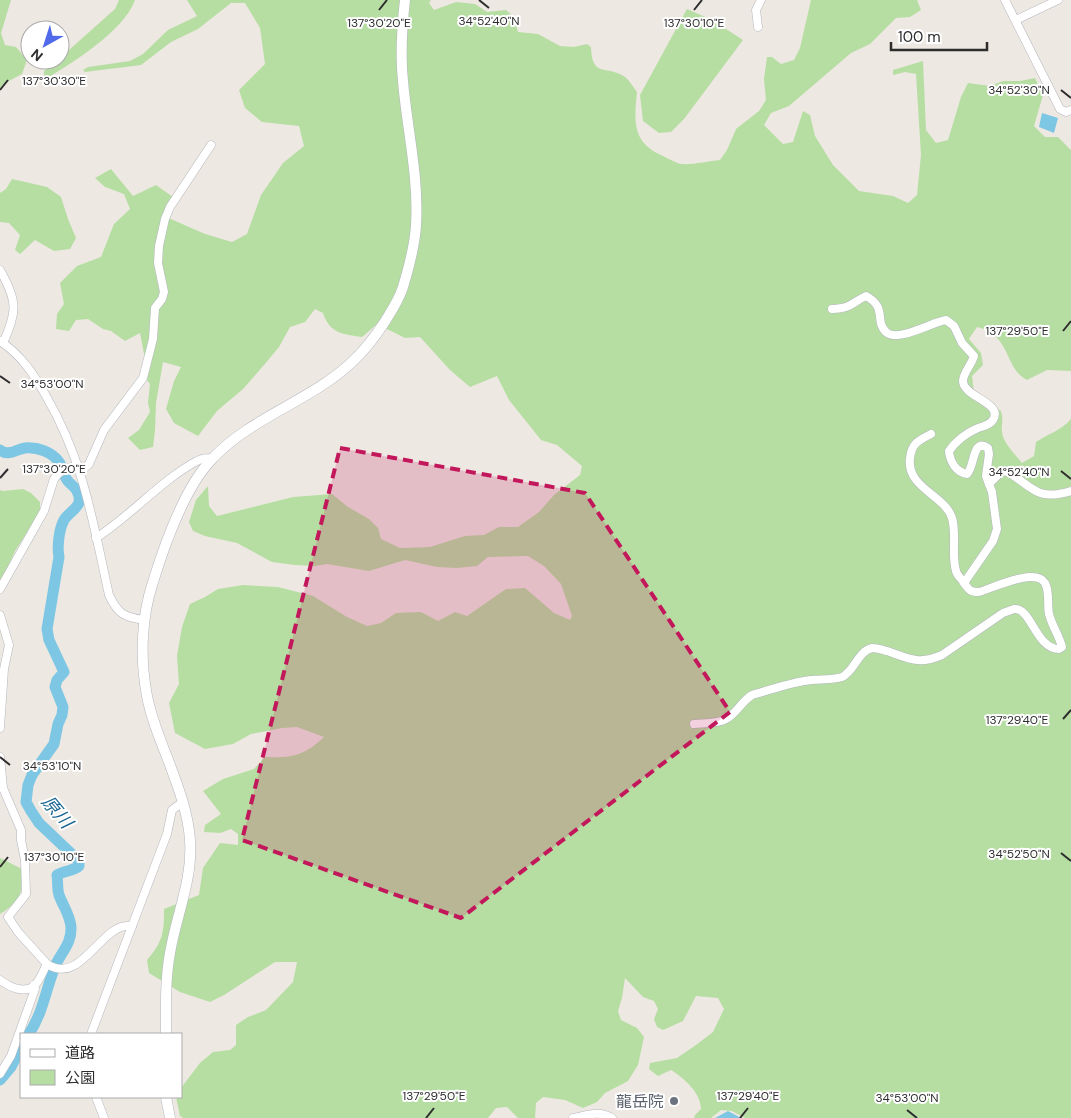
<svg xmlns="http://www.w3.org/2000/svg" width="1071" height="1118" font-family="'DM Sans','Noto Sans JP',sans-serif">
<style>
.green{fill:#b6dea3}
.water{fill:#7ec7e4}
.lines{fill:none;stroke-linecap:round;stroke-linejoin:round}
.river{stroke:#7ec7e4;stroke-width:11}
.minor-casing{stroke:#b4b6bf;stroke-width:9}
.tertiary-casing{stroke:#b4b6bf;stroke-width:11}
.minor{stroke:#fff;stroke-width:8}
.tertiary{stroke:#fff;stroke-width:10}
.marked{fill:#c2185b;fill-opacity:0.2;stroke:#c2185b;stroke-width:4;stroke-dasharray:10 6;stroke-linejoin:round}
.ticks{fill:none;stroke:#2d2d2d;stroke-width:2}
.worship-dot{fill:#6b7280;stroke:#fff;stroke-width:2}
.labels{text-anchor:middle;stroke-width:4;stroke-linejoin:round;paint-order:stroke}
.worship-label{font-size:16px;fill:#5b616d;stroke:#fff;text-anchor:end}
.water-label{font-size:18px;font-style:italic;fill:#1b6793;stroke:#fff}
.ticks-label{font-size:12px;text-anchor:middle;fill:#2d2d2d;stroke:#fff;stroke-width:4;stroke-linejoin:round;paint-order:stroke}
</style>
<rect width="100%" height="100%" fill="#ede8e1"/>
<!-- green -->
<g class="green">
<path d="M0,0H11L1,33L5,45L16,47L27,60L22,74L3,84L0,89Z"/>
<path d="M119,0H135C124,31 72,63 44,80V71L57,60H60V58L115,9Z"/>
<path d="M187,0H431L429,3L434,10L456,2L475,4L487,12L506,10L514,17L518,32L538,34L560,46L574,47L587,44L591,47C592,79 606,64 625,77C629,80 634,88 637,92C634,122 632,143 663,156C669,159 676,163 681,164C692,165 709,161 720,160L727,150L736,129L759,111L766,100L764,79L767,57H772L781,64L794,60L800,48L811,0H917L921,10L910,17L896,18L870,44L851,53L789,106L771,113L764,125L783,144L793,142L803,111L810,115L815,136L833,165L859,191L893,196L908,203L917,195L921,155L916,74L905,72L893,75V70L923,61L926,130L936,143L948,140L961,97L968,83L990,86L1003,81H1020L1035,78L1043,95L1034,126L1045,137H1058L1071,150V371L1047,370L1027,380C1004,369 1012,335 977,327L969,339L981,353L983,365L972,376L974,393L1001,411C1004,422 1001,422 1002,431C1002,442 1015,454 1022,463L1034,456L1036,442C1048,434 1062,430 1071,419V1118H745L732,1111L721,1110L711,1118H694L695,1115L701,1109C701,1093 684,1078 671,1070L658,1076L649,1069L650,1063L677,1058L696,1045L713,1032L724,1009L718,998L696,996L683,1021L663,1030L657,1027L654,1019L658,1009L654,1001L643,997L625,978L622,998L618,1011L621,1020L637,1028L644,1037L638,1065L628,1081L605,1093L597,1102L583,1108L565,1100L543,1097L536,1103L535,1118H518L507,1107L496,1108L488,1118H183L180,1116L176,1097H181V1088L200,1063L213,1052L230,1050L236,1045V1025L248,1017L266,1010L293,982L297,962H275L224,995L210,1002L180,992L149,973L147,960C163,942 164,932 164,909L199,895L203,868L220,843L238,845V834L231,829L220,833L204,832L205,825L221,814L203,791L223,779L254,769L265,757C292,758 304,756 324,737L297,727L282,728L251,734L233,744L205,749L175,733L169,703L179,684L177,656L182,627L190,604L205,597L218,589L243,585L278,587L313,596L347,617L367,626L381,623L396,613L421,612L438,621L455,612L467,616L506,589L525,588L554,613L570,620L572,616L561,584L544,566L528,556L488,557L477,566L457,568L437,567L405,560L369,571L327,564L315,566L295,565L272,562L237,543L205,536L193,531L189,522L196,500L208,486L209,506L217,516L293,497L332,494L348,507L369,519L378,528L381,539L400,548L430,547L465,536L484,535L499,527H518L539,512L554,495L580,475L582,466L557,445L541,440L509,400L497,376L470,387L450,370L420,337L405,338L377,324L362,337C343,334 330,334 323,313L315,309L305,322L290,327L279,347L264,365L243,389L217,411L198,436L174,423L166,409L174,381L181,367L163,362L156,403L155,430L153,447L140,450L128,438L139,430L150,412L148,403L150,384L146,379L145,359L140,333L125,341L111,331L103,329L88,319L76,320L69,331L56,329L57,314L64,304L60,283L77,266L101,257L114,224L130,209L124,194L105,187L95,178L111,169L133,196L156,185L173,197L164,216L205,234L232,242L247,234L261,195L283,163L304,146L299,126L262,122L245,108L239,90L265,64L260,28L245,3H231L198,29L171,42L141,65L85,72L83,70L88,67L130,61L143,54L168,30L197,16Z"/>
<path d="M687,9L712,20L743,40L684,119L671,132L659,133L643,121L640,95Z"/>
<path d="M12,179L47,187L61,197L68,219L76,238L70,249L54,251L35,240L20,254L15,250L20,235L9,223L0,222V193L6,189Z"/>
<path d="M23,489L31,493L40,502V512L15,551L0,585V490L3,491Z"/>
<path d="M0,858L22,869C22,894 22,900 0,914Z"/>
</g>
<!-- water -->
<g class="water">
<path d="M1042,113L1058,118L1054,133L1039,127Z"/>
<path d="M728,1111L741,1118H715Z"/>
</g>
<g class="lines">
<!-- river -->
<g class="river">
<path d="M0,450C9,457 16,449 25,448C38,447 52,452 59,462C63,467 63,474 67,480C70,484 75,487 77,491C85,507 70,510 64,520C59,529 57,547 59,557L47,629L49,640L64,672L57,680L55,687L63,707L62,715L58,724L54,744L32,775L28,785L26,802L31,811L39,823L79,861V866C72,872 64,870 57,875C58,881 57,889 59,895C63,906 70,915 71,927C72,945 59,954 54,969C45,993 43,1012 29,1034"/>
<path d="M0,1080L11,1067L21,1047"/>
</g>
<defs>
<g id="minor">
<path d="M1005,0L1060,109L1066,112L1071,110"/>
<path d="M1016,20L1058,0"/>
<path d="M758,27L756,10L761,0"/>
<path d="M0,270C17,300 18,311 3,343"/>
<path d="M832,309C852,308 851,303 866,296C888,308 874,321 886,332C897,343 932,322 946,320L954,326L962,343L974,356C972,364 963,373 963,381C963,397 1004,403 993,420C989,426 982,426 976,429C966,433 955,442 949,451C950,462 956,472 967,474C975,467 972,437 988,448L989,454L986,476L992,492L997,529L993,541L964,583"/>
<path d="M0,341C21,355 34,374 46,396C84,461 93,523 109,595C118,614 124,617 144,620"/>
<path d="M80,472L89,464L104,430L143,378L153,339L155,308L162,299L164,292L158,263L159,246L165,219L170,207L211,145"/>
<path d="M989,484L1001,472L1006,471C1033,486 1035,502 1071,491"/>
<path d="M96,538C132,515 161,480 197,461C202,458 206,458 212,458"/>
<path d="M0,589L44,511L54,479L59,473L66,469L78,465"/>
<path d="M0,615L9,645L4,669L0,728"/>
<path d="M694,724C704,723 717,724 726,719C736,714 742,701 752,695C769,690 787,684 804,681C817,678 830,681 842,677C854,672 858,651 872,648C877,648 883,650 887,651C910,659 919,665 942,655L1003,613C1006,612 1011,610 1014,609C1031,607 1036,649 1059,649L1062,647C1059,635 1052,626 1049,614C1047,604 1050,592 1045,583C1035,567 993,588 979,592C970,592 969,590 964,583C962,579 957,576 956,571C951,554 957,535 952,518C945,495 906,488 910,458C912,443 918,441 931,434"/>
<path d="M0,757L3,788L21,830V840L25,860L26,894L8,917L18,932L47,964C43,971 40,981 34,986C24,994 9,987 0,980"/>
<path d="M47,964C82,987 101,921 132,926"/>
<path d="M91,1034L167,834L172,810L183,802"/>
<path d="M0,1074L11,1056L35,989L34,985"/>
<path d="M96,1097L104,1118"/>
<path d="M573,1118C588,1115 599,1110 612,1118"/>
</g>
<g id="tertiary">
<path d="M166,1034C166,1008 165,980 170,953C176,916 193,879 190,840C188,811 177,784 167,757C159,737 151,717 147,696C140,659 141,618 153,582C165,543 185,486 213,458C252,417 310,401 351,363C364,351 375,337 384,323C391,312 399,300 403,287C409,267 415,246 416,225C419,177 407,129 403,81C400,54 402,27 405,0"/>
<path d="M166,1097L170,1118"/>
</g>
</defs>
<!-- minor casing -->
<use href="#minor" class="minor-casing"/>
<!-- tertiary casing -->
<use href="#tertiary" class="tertiary-casing"/>
<!-- minor -->
<use href="#minor" class="minor"/>
<!-- tertiary -->
<use href="#tertiary" class="tertiary"/>
</g>
<!-- marked area -->
<path class="marked" d="M340,448L585,493L730,712L461,918L242,840Z"/>
<!-- ticks -->
<path class="ticks" d="M479,0L489,8M379,10L387,0M694,10L702,0M0,90L8,80M1061,90L1071,98M1063,331L1071,321M0,376L10,383M1061,471L1071,479M0,478L8,469M1063,719L1071,710M0,757L10,765M1061,853L1071,861M0,867L8,857M907,1110L917,1118M426,1118L434,1108M740,1118L748,1108"/>
<!-- markers -->
<circle class="worship-dot" cx="674" cy="1101" r="5"/>
<g class="labels">
<!-- worship labels -->
<g class="worship-label">
<text x="664" y="1107">龍岳院</text>
</g>
<!-- water labels -->
<g class="water-label">
<text transform="translate(57 812) rotate(50)" y="6">原川</text>
</g>
</g>
<g class="ticks-label">
<text x="489" y="25">34°52'40"N</text>
<text x="379" y="27">137°30'20"E</text>
<text x="694" y="27">137°30'10"E</text>
<text x="54" y="85">137°30'30"E</text>
<text x="1019" y="94">34°52'30"N</text>
<text x="1017" y="335">137°29'50"E</text>
<text x="52" y="388">34°53'00"N</text>
<text x="54" y="473">137°30'20"E</text>
<text x="1019" y="476">34°52'40"N</text>
<text x="1017" y="724">137°29'40"E</text>
<text x="52" y="770">34°53'10"N</text>
<text x="1019" y="858">34°52'50"N</text>
<text x="54" y="861">137°30'10"E</text>
<text x="434" y="1100">137°29'50"E</text>
<text x="748" y="1100">137°29'40"E</text>
<text x="907" y="1102">34°53'00"N</text>
</g>
<!-- legend -->
<rect x="20" y="1033" width="162" height="65" fill="#ffffff" stroke="#ababab"/>
<rect x="30" y="1049" width="25" height="8" fill="#ffffff" stroke="#ababab"/>
<text x="65" y="1058" font-size="15" fill="#2d2d2d">道路</text>
<rect x="30" y="1070" width="25" height="15" fill="#b6dea3" stroke="#ababab"/>
<text x="65" y="1083" font-size="15" fill="#2d2d2d">公園</text>
<!-- north arrow -->
<g transform="translate(45 45) rotate(219)"><circle r="24" fill="#ffffff" stroke="#ababab"/>
<path d="M0-4L9 19L0 12L-9 19Z" fill="#516ae9"/>
<text y="-8" font-size="14" font-weight="bold" text-anchor="middle" fill="#2d2d2d">N</text>
</g>
<!-- scale -->
<path d="M891 42v8h96v-8" fill="none" stroke="#2d2d2d" stroke-width="2.5"/>
<text x="898" y="42" font-size="15" fill="#2d2d2d" stroke="#ffffff" stroke-width="4" paint-order="stroke">100 m</text>
</svg>
